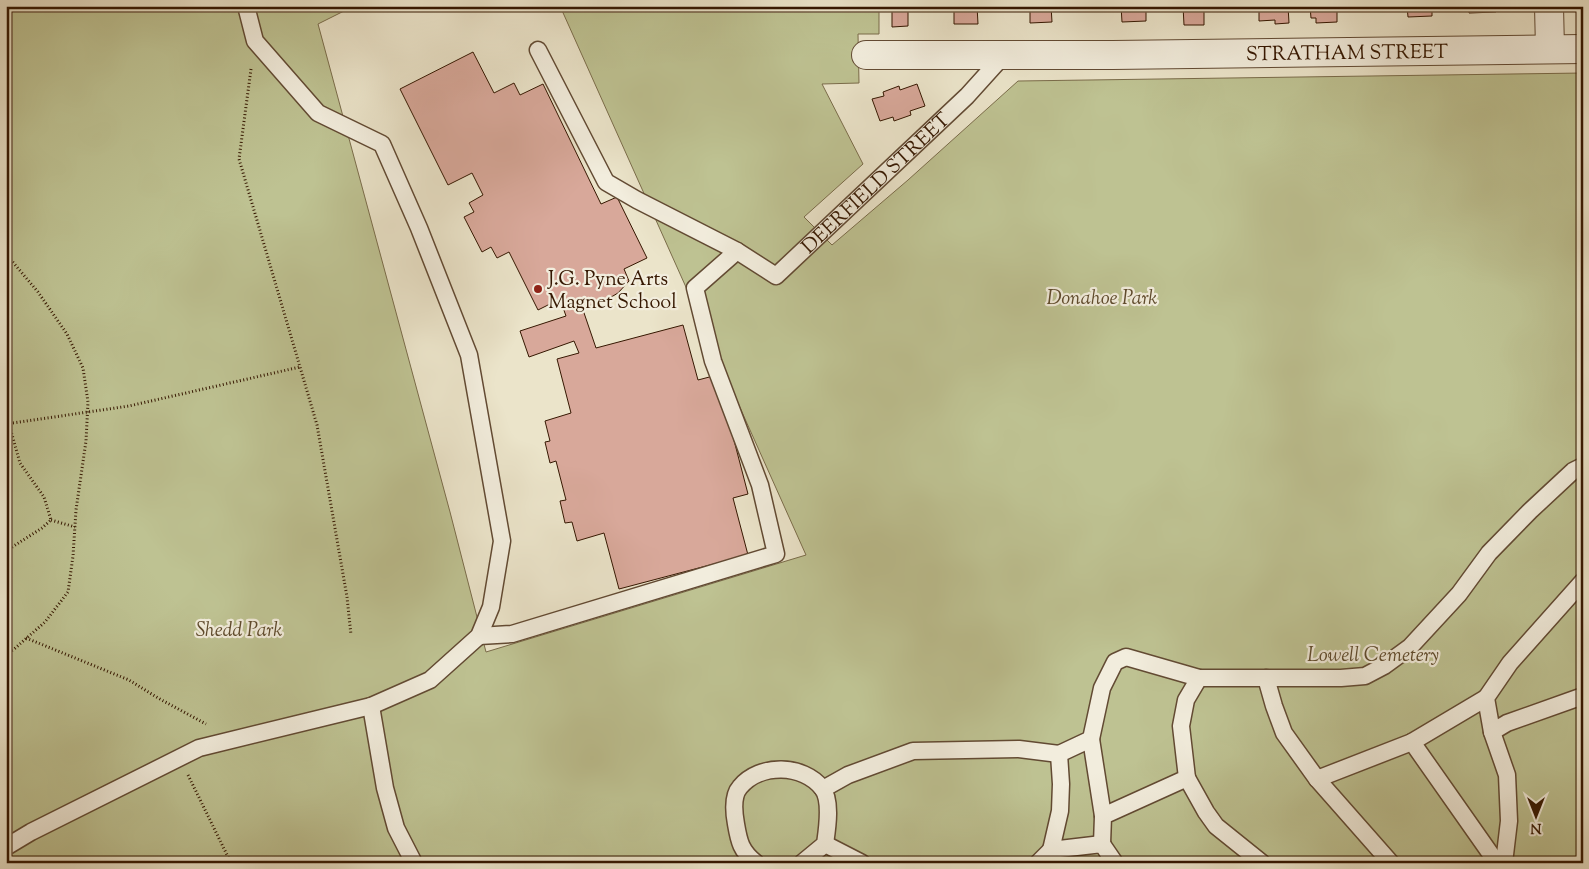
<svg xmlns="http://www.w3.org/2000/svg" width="1589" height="869" font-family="'Sorts Mill Goudy',serif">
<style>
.green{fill:#bec292;stroke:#7a6c4a}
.building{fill:#d8a89a;stroke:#351701}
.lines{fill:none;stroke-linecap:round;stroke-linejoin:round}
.lane-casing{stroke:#624a33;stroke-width:19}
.street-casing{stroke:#624a33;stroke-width:30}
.path{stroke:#351701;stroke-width:3;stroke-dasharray:1 2.5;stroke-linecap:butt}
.lane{stroke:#f2eddd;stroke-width:16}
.street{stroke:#f2eddd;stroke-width:28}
.poi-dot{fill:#8f2418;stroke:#f2eddd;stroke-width:2}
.labels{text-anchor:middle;stroke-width:4.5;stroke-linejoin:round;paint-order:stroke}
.street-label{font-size:20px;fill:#351701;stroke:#f2eddd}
.poi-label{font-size:20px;fill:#351701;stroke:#f2eddd;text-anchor:start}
.park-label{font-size:20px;font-style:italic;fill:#5e4a2c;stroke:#f2eddd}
</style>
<rect width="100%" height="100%" fill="#ebe4ca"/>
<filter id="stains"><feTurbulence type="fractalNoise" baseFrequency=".004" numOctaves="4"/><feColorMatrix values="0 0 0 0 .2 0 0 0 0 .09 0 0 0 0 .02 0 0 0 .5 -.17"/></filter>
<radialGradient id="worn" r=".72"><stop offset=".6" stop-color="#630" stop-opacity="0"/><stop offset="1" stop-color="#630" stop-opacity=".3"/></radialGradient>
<!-- green -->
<path class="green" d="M6,6H354L318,24L450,512L486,652L806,555L560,6H879V34H858L859,83L822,84L863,164L804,217L832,245L908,180L1018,81L1583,73V863H6Z"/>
<!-- building -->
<g class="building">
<path d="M954,6H981H977L978,24H954Z"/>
<path d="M1030,6H1051L1052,22L1030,23Z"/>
<path d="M1121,6H1146V21L1122,22Z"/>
<path d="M1183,6H1204V25H1184Z"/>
<path d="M1259,6H1288L1289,23L1275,24V20L1259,21Z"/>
<path d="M1310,6H1337V22L1316,23V18H1311Z"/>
<path d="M1407,6H1432V16L1408,17Z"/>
<path d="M1469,6H1496V12L1469,13Z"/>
<path d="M892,7H908V26L892,27Z"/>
<path d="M473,52L494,93L514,83L520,95L543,84L601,204L617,197L647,258L624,269L629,281L618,293L601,303L582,307L596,348L683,325L698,380L717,375L748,494L733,498L748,555L619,589L604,533L577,541L572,522L565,523L560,501L566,500L556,461L550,463L545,442L550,441L545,421L571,413L557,359L579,353L574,341L529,357L520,331L566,316L560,299L538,310L509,252L497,258L491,247L482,252L464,217L474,212L469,203L483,195L472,173L448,185L400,89Z"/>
<path d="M917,84L925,106L910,111L911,115L894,121L893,117L880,121L872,99L884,96L883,92L899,86L900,90Z"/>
</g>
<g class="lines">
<defs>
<g id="lane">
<path id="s1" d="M538,50L606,182L637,200L737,251L776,276L967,96L1004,55"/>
<path d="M479,636L512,634L776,554L760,485L713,361L695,288L737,251"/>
<path d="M1266,678H1341L1365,676L1384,666L1410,647L1459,594L1489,553L1530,511L1573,471L1583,466"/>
<path d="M371,706L385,788L396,828L414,863"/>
<path d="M1492,732L1507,723L1583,696"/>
<path d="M1091,739L1103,816"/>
<path d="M1412,742L1486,698"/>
<path d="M1187,778L1206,812L1216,826L1262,863"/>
<path d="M1317,779L1412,742L1497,863"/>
<path d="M823,789L848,775L913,751L1019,749L1059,754"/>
<path d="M825,844L862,863"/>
<path d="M1102,844L1103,816L1187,778L1181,726L1186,700L1199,678"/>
<path d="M6,847L31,832L199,748L371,706L430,680L479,636L491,607L502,541L469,355L419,228L382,144L318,113L255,41L246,6"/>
<path d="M756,863C741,851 739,842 736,824C734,813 732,796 740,787C760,763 803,764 822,788C832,800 827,830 825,844L802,863"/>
<path d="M1038,863L1051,850"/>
<path d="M1115,863L1102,844L1051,850L1060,811L1061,784L1059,754L1091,739L1102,688L1115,662L1126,657L1199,678H1266L1274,706L1284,733L1317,779L1391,863"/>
<path d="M1504,863L1509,821L1507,775L1492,732L1486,698L1510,663L1583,581"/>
</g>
<g id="street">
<path d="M1549,6L1550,49"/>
<path id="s2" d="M866,55H1113L1583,49"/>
</g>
</defs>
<!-- lane casing -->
<use href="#lane" class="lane-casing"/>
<!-- street casing -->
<use href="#street" class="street-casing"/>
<!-- path -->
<g class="path">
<path d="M251,69L239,159L317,425L347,597L351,635"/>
<path d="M6,254L38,292L67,334L83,368L88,402L86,441L76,510L73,556L68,592L45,622L13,650L6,653"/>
<path d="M6,424L129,406L300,367"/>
<path d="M51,520L75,527"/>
<path d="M6,551L42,528L51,520L44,497L20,463L9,424"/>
<path d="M26,638L129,680L158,698L206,724"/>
<path d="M188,775L231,863"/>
</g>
<!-- lane -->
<use href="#lane" class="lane"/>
<!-- street -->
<use href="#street" class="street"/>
</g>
<!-- markers -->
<circle class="poi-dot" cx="538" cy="289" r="5"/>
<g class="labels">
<!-- street labels -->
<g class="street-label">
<text dy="7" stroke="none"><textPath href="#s2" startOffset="481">STRATHAM STREET</textPath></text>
<text dy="7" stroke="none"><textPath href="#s1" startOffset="479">DEERFIELD STREET</textPath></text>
</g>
<!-- poi labels -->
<g class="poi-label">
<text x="548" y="285">J.G. Pyne Arts<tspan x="548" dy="23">Magnet School</tspan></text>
</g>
<!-- park labels -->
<g class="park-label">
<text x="1102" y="304">Donahoe Park</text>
<text x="239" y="636">Shedd Park</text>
<text x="1373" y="661">Lowell Cemetery</text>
</g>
</g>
<!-- margin -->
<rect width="1589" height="869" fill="none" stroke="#ebe4ca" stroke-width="25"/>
<rect x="8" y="8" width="1574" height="854" fill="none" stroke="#351701" stroke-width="2.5"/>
<rect x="12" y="12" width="1564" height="844" fill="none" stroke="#351701"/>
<!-- north arrow -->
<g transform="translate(1536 816) rotate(180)" stroke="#f2eddd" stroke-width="4" paint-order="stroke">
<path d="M0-4L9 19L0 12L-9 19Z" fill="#351701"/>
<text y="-8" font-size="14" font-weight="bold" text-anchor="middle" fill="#351701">N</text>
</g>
<rect width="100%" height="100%" filter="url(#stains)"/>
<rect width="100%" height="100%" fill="url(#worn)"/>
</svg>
